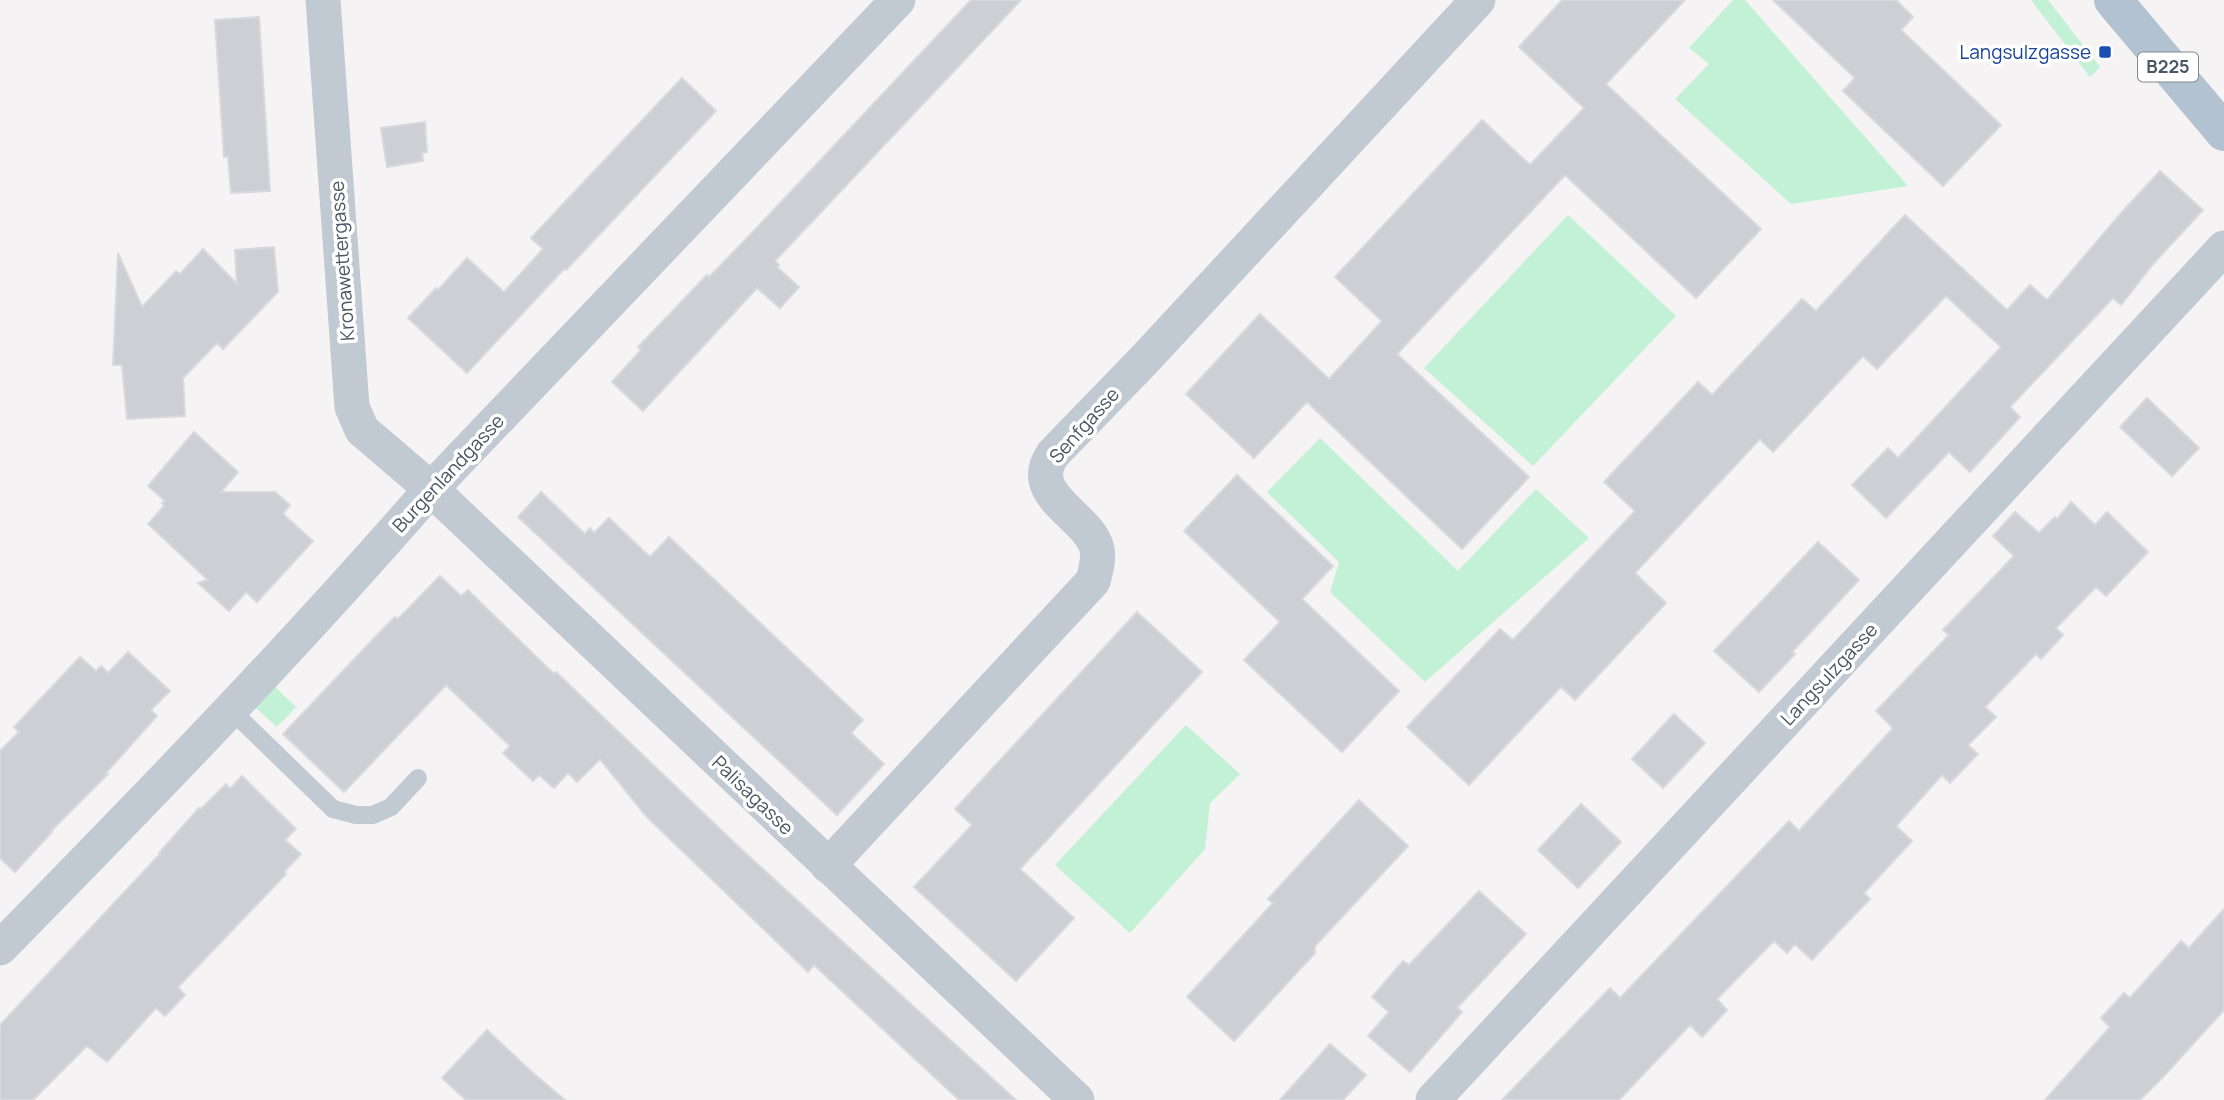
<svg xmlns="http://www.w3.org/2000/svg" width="2224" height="1100" font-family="Manrope,sans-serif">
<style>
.green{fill:#c3f1d5}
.building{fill:#cdcfd5;stroke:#d7d9de;stroke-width:2}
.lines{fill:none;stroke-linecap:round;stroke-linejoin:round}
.service{stroke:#c1cad2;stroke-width:18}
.minor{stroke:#c1cad2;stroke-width:35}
.primary{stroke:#b3c2d1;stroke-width:38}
.transit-dot{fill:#1a4fb4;stroke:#fff;stroke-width:2.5}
.labels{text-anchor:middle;stroke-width:7;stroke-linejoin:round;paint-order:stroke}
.shield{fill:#fff;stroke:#808990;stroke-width:2}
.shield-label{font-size:18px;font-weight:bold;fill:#4a5661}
.transit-label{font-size:19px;fill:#164399;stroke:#fff;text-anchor:end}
.street-label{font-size:19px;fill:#4a5661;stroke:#fff}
</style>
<rect width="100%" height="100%" fill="#f5f3f3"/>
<!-- green -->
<g class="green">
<path d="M1733,0H1745L1908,186L1791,204L1675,99L1709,64L1689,48Z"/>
<path d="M2031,0H2048L2100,67L2090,77Z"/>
<path d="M1568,215L1676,316L1533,466L1424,368Z"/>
<path d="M1320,438L1458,571L1536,489L1589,538L1425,682L1330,592L1339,562L1267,492Z"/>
<path d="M273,685L296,707L277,727L254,706Z"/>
<path d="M1186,725L1240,774L1210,803L1205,849L1130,933L1055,865Z"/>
</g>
<!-- building -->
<g class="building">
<path d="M971,0H1021L775,261L779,265L777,267L799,287L780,308L757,288L643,411L612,382L641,350L638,347L707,275L709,277L749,236Z"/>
<path d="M1562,0H1685L1606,84L1761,229L1696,298L1565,175L1397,354L1529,477L1462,549L1307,402L1254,458L1186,394L1260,314L1329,379L1382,321L1335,277L1482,120L1530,165L1584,108L1519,47Z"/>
<path d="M1773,0H1896L1913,17L1901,30L2001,125L1943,186L1843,91L1855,78Z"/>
<path d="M259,17L270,191L231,193L228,157H224L215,20Z"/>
<path d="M682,78L716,111L566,270L564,269L467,373L408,318L436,288L438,290L467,258L504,292L543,249L531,238Z"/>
<path d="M425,122L427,152L422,153L423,161L387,167L381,128Z"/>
<path d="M2160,171L2203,210L2154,263L2121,305L2113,298L2010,407L2020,417L1970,472L1949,452L1886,518L1852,485L1888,448L1898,458L2001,347L1946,296L1877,369L1863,356L1773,452L1760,439L1635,573L1666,603L1575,700L1561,687L1469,785L1407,727L1500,629L1513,640L1635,511L1604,482L1698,382L1712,395L1802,299L1816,311L1905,215L2007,310L2030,285L2047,300L2122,212Z"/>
<path d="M274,247L278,292L223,349L217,343L183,378L185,416L127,419L122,365H113L118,253L142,307L176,271L180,274L203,249L237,284L235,250Z"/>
<path d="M2147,398L2199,448L2172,476L2120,427Z"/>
<path d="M194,432L238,472L221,492H275L290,505L283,514L313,541L257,602L246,592L229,611L198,583L208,580L148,524L164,506L162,503L165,501L148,486Z"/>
<path d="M1237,475L1333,566L1302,599L1399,691L1342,752L1244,660L1280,622L1184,531Z"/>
<path d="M541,492L585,534L590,528L594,533L609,518L650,557L669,537L863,720L851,733L884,764L837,815L518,517Z"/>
<path d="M2071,502L2095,525L2107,512L2148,552L2106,596L2096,587L2056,628L2063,635L2041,659L2036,654L1985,707L1996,717L1968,745L1978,754L1950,783L1942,775L1896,826L1912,841L1864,893L1870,899L1839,931L1812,960L1795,944L1787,953L1774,941L1717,999L1727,1010L1702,1037L1690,1025L1619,1100H1502L1610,988L1620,998L1789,821L1799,831L1893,728L1876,711L1949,635L1943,630L2014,556L1993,536L2015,512L2039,533L2055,517L2057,519Z"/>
<path d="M1818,542L1859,580L1792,652L1795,654L1759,692L1714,651Z"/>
<path d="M440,576L461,596L468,590L554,674L556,672L741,849L1016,1100H959L814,965L808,972L646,816L600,759L577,782L568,773L554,788L539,775L533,781L503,753L510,746L446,685L344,792L283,734L379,633L395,617L398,619Z"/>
<path d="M1137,612L1202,672L1020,869L1074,918L1016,981L914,887L972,825L955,809Z"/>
<path d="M128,652L170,691L151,710L157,716L106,773L108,774L51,831L52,832L15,872L0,858V751L19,732L14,727L80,657L96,671L101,666L108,673Z"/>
<path d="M1674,714L1705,743L1663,788L1632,759Z"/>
<path d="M242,776L296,829L285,840L301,854L284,872L286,874L178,987L185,995L165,1016L156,1008L107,1062L87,1046L33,1100H0V1025L160,854L159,853L199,808L201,809L226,784L230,789Z"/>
<path d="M1359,800L1408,846L1315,946V953L1234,1041L1187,997L1273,903L1268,899Z"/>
<path d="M1581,804L1621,842L1578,888L1538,850Z"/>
<path d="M1479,891L1526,934L1457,1008L1462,1012L1410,1072L1368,1036L1389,1012L1372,997L1403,961L1409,965Z"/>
<path d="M2224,909V1010L2163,1077L2140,1100H2045L2110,1027L2101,1018L2124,993L2130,998L2181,941L2189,948Z"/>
<path d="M487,1030L533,1073L565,1100H466L442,1078Z"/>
<path d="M1330,1044L1366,1075L1343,1100H1280Z"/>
</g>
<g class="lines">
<!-- service -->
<path class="service" d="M231,710L333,809L356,815H373L391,807L418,778"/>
<!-- minor -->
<g class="minor">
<path d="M323,0L352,407L362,430L431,489L1077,1100"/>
<path d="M828,866L1093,581C1096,570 1099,560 1097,549C1089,515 1024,496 1053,454L1145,359L1478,0"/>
<path d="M0,948C147,798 293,648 431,489L898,0"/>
<path d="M1433,1100L2224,248"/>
</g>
<!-- primary -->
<path class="primary" d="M2113,0L2224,132"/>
</g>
<!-- markers -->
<rect class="transit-dot" x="2098" y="45" width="14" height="14" rx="3.5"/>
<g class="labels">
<!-- shield labels -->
<rect class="shield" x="2138" y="52.5" width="60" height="29" rx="5"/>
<g class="shield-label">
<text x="2168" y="73">B225</text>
</g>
<!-- transit labels -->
<g class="transit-label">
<text x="2091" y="59">Langsulzgasse</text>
</g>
<!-- street labels -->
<g class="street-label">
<text transform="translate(342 261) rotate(-94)" y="7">Kronawettergasse</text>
<text transform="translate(1084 425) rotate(-48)" y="7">Senfgasse</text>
<text transform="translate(448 473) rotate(-47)" y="7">Burgenlandgasse</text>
<text transform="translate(1829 674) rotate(-47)" y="7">Langsulzgasse</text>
<text transform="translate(753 795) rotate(44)" y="7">Palisagasse</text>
</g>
</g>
</svg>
